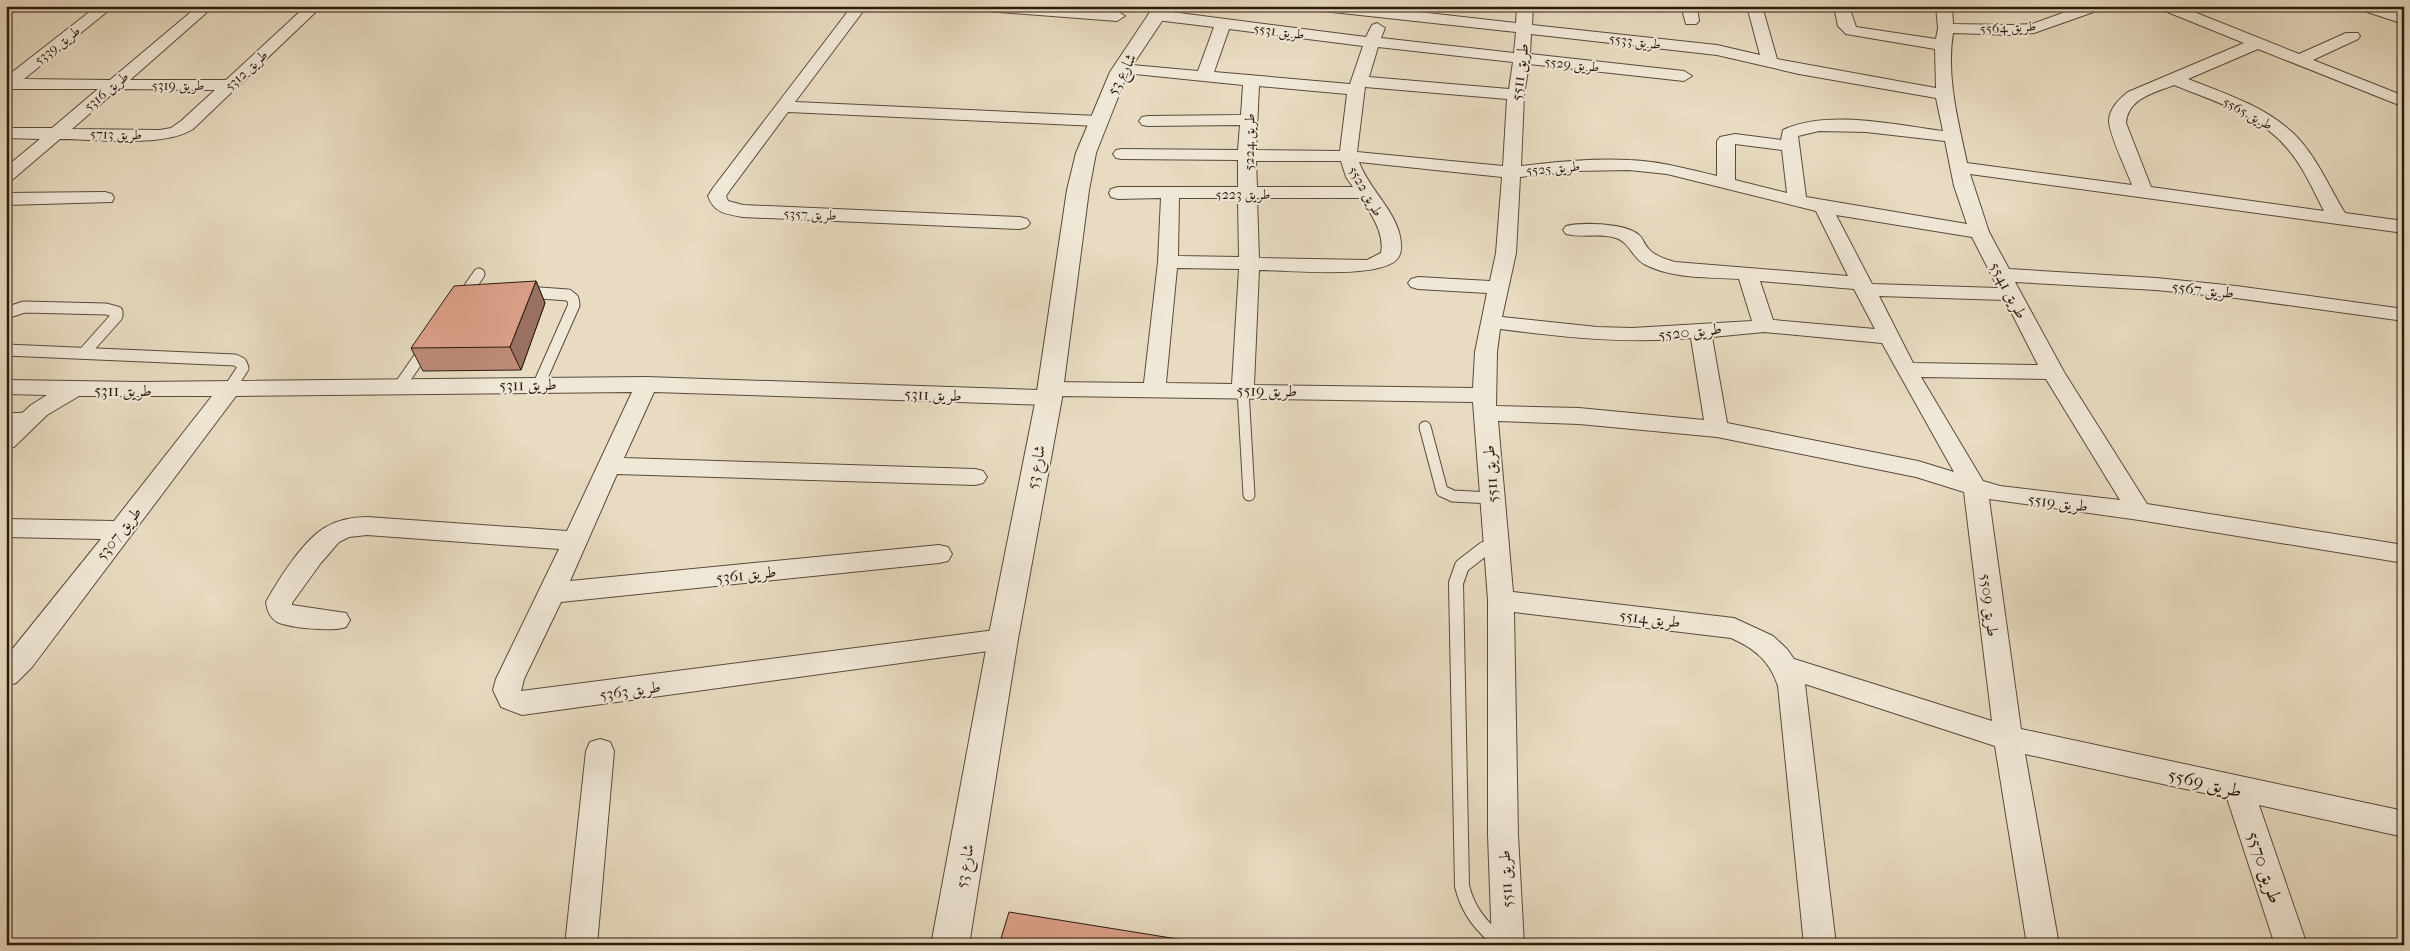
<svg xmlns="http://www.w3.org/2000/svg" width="2410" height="951" font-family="'IM FELL French Canon',Amiri,serif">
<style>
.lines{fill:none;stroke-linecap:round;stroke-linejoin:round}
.service-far1-casing{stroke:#5a4a3c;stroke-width:13}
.service-casing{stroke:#5a4a3c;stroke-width:16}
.minor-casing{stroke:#5a4a3c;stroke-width:2}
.tertiary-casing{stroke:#5a4a3c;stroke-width:2}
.service-far1{stroke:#f0e8d7;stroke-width:11}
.service{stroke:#f0e8d7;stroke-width:14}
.minor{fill:#f0e8d7;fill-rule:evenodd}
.tertiary{fill:#f0e8d7;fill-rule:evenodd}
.wall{fill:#bd8a76;stroke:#2a1a0f}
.shaded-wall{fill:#9a7060;stroke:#2a1a0f}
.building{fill:#dca089;stroke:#2a1a0f}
.labels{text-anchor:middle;stroke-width:4;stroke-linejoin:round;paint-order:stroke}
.far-street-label{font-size:14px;fill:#2a1a0f;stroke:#f0e8d7}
.street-label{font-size:16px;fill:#2a1a0f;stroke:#f0e8d7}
.near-street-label{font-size:19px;fill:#2a1a0f;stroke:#f0e8d7}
</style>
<rect width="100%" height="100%" fill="#e8dbc1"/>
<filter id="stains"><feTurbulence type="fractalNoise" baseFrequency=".004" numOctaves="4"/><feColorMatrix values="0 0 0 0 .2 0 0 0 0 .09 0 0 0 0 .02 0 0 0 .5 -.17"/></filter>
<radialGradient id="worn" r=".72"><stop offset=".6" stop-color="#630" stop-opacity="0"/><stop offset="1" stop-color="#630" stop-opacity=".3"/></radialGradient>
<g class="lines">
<defs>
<g id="service-far1">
<path d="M526,292L568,295L573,299L574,305L539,384"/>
<path d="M463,297L479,274"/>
<path d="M6,313L24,307L106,309L117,312V316L84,353"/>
<path d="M6,350L235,360L241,363L243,368L228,391"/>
<path d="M399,387L426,348"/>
<path d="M1243,390L1249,495"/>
<path d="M6,419L29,418"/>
<path d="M1425,427L1442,491L1453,496L1491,498"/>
<path d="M1482,550L1495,540"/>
</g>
<path id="service" d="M1484,549L1462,566L1456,583L1462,886C1468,912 1483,928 1503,945"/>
<g id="minor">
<path d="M97,6H114L24,79L110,80L198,6H214L130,80H226L306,6H322L193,129C163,148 97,139 60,139L12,180L6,181V167L40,139L6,138V128H52L98,89H6V77ZM118,89L215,90L181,121L171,128L160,130L72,129Z"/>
<path d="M852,6H867L795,102L1097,116L1103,117L1106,121L1103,125L1097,126L788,112L730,190L726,196L728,201L743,205L1020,217L1027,219L1030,223L1027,227L1020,229L743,217C726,214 714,213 708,196L713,188Z"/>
<path d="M978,6H1048L1117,11L1125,16L1117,21L985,11Z"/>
<path d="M1316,6H1366L1516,23L1517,6H1533L1532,25L1717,45L1760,55L1747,6H1762L1777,59L1936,88L1935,49L1846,34L1838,26L1834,6H1849L1856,27L1936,39L1938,28L1936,6H1952L1953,24L2012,25L2032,24L2082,6H2104L2102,9L2034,33L2012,35L1953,33C1946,77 1958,120 1967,163L2132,185C2127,171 2109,134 2109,121C2109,109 2119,99 2128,92L2244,43L2160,9L2158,6H2179L2299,54L2346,33H2358L2360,36L2358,39L2313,60L2404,96V107L2258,49L2188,79C2224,93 2264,106 2293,133C2316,155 2329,187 2345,213L2404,221V233L1970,174L1989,232L2009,269L2156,278L2236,286L2404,309V321L2236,298L2156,290L2015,282L2064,372L2147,504L2404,545V563L2139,520L1989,499L2021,729L2404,811V837L2259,805L2307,945H2275L2227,798L2025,754L2059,945H2027L1995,746L1805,684L1836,945H1804L1778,686C1770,661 1754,648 1731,638L1514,612L1518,835L1524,945H1492L1488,835V600L1473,402L1059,396L1057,403L1049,405L654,392L624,458L975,469L983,471L987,477L983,483L975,485L617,474L570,581L939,545L948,547L952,554L948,561L939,563L561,602L524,679L521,691L1003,629L1012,632L1016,639L1012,646L1003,649L522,715L501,707L493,690L496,679L559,549L367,535L349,537L339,542L320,564L292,603V605L346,613L350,620L346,627C333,632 290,628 277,622C270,618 267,610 266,602C278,580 304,539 326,527C338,520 353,517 367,517L567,531L632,392L236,396L32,667L16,683L6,686V657L101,539L6,537V519L114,521L212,396H79L47,415L14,447L6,449V428L31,405L47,395L6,394V380L140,382L646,377L1040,390L1042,384L1050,382L1144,383L1158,262L1161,198L1118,199L1111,197L1109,193L1111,189L1118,187H1238V160L1122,159L1116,158L1113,154L1116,150L1122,149L1238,150L1240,125L1148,126L1142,125L1139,121L1142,117L1148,116L1241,115L1243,85L1115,72L1113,69L1115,66L1121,64L1198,71L1214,27L1156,20L1148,15L1151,12L1156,10L1366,37L1372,25L1377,23L1385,28L1381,38L1514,53L1516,32L1323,11ZM1229,29L1363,46L1350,84L1214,72ZM1531,34L1717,55L1799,74L1936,98L1943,131C1895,125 1827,109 1783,130L1781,140L1735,134L1720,137L1717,141V176C1688,169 1659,161 1629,160C1593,158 1556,162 1521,166L1524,95L1529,64L1684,81L1692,76L1684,71L1530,54ZM1378,47L1513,62L1509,89L1369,77ZM2174,85C2213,101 2259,114 2287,148C2303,166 2313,190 2324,211L2151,187L2126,123C2128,98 2154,93 2174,85ZM1259,86L1347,94L1340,151L1256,150ZM1365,87L1507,99L1503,166L1357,152ZM1819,131L1866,132L1945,141L1954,186L1967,224L1806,197L1798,136ZM1735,144L1782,150L1787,193L1735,180ZM1256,161H1341L1346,177L1353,187H1257ZM1359,162L1502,177L1496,253L1490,281L1418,277L1411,279L1408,283L1411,287L1418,289L1487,293L1475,352L1473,388L1254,385L1259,270C1286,270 1382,280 1398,258C1403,251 1401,240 1399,232C1391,206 1368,187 1359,162ZM1629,170L1667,174L1816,211L1848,276L1675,262C1666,259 1654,256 1648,248C1644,244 1643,238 1639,235C1626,223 1582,222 1566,226L1563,230L1566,234C1582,238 1600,233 1616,238C1629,242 1632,257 1644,264C1672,279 1709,277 1739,279L1752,321L1632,328L1597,327L1502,317L1516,253L1520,177L1575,171ZM1179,198H1238L1239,257L1178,256ZM1257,198H1362C1371,215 1385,233 1381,253L1367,260L1259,258ZM1836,215L1972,237L1998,288L1872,284ZM1177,268L1239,269L1232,384L1166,383ZM1760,281L1854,289L1875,329L1773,320ZM1879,296L2005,300L2038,365L1913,363ZM1500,329C1564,337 1626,344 1691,338L1704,420L1579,408L1496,406L1497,352ZM1764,332L1882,343L1954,472L1918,461L1727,423L1712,337ZM1921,377L2046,379L2120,500L2000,486L1983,481ZM1498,421L1579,424L1717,437L1916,477L1964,492L1992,721L1794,659L1787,649L1773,636L1734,618L1513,592Z"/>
<path d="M1681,6H1697L1699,21L1696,24H1686Z"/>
<path d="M105,192L112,194L114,198L112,202L6,205V193Z"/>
<path d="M600,739L610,742L614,751L597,945H565L586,751L590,742Z"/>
</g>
<g id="tertiary">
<path d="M1154,6H1172L1128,72L1096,153L1089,190L1062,398L1018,639L969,945H931L988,639L1036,398L1067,190L1076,153L1110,72Z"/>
<path d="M2358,6H2384L2404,13V24L2361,10Z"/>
</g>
</defs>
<!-- service-far1 casing -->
<use href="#service-far1" class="service-far1-casing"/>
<!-- service casing -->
<use href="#service" class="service-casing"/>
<!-- minor casing -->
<use href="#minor" class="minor-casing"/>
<!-- tertiary casing -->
<use href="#tertiary" class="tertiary-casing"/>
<!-- service-far1 -->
<use href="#service-far1" class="service-far1"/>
<!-- service -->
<use href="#service" class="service"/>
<!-- minor -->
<use href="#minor" class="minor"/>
<!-- tertiary -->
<use href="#tertiary" class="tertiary"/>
</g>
<!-- wall -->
<path class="wall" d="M536,281L545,303L521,370L423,371L411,348Z"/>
<!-- shaded-wall -->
<path class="shaded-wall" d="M536,281L545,303L521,370L510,347Z"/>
<!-- building -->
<g class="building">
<path d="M536,281L510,347L411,348L454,286Z"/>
<path d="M1009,912L1215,945H999Z"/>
</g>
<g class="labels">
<!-- far-street labels -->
<g class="far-street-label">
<text transform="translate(2008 27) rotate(-3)" y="5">طريق 5564</text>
<text transform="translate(1279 31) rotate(7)" y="5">طريق 5531</text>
<text transform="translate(1635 41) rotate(7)" y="5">طريق 5533</text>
<text transform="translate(57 45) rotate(-38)" y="5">طريق 5339</text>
<text transform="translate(1572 64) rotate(6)" y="5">طريق 5529</text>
<text transform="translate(246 70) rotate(-43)" y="5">طريق 5312</text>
<text x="178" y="90">طريق 5319</text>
<text transform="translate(106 91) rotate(-40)" y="5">طريق 5316</text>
<text transform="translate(2248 113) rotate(28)" y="5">طريق 5565</text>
<text transform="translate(116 134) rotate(1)" y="5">طريق 5713</text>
<text transform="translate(1249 142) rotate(-89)" y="5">طريق 5224</text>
<text transform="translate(1553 168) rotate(-5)" y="5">طريق 5525</text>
<text transform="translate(1366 191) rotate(60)" y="5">طريق 5522</text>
<text x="1243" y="199">طريق 5223</text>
<text transform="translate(810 214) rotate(2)" y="5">طريق 5357</text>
</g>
<!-- street labels -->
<g class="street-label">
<text transform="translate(1519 72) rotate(-83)" y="6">طريق 5511</text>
<text transform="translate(1121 74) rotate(-62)" y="6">شارع 53</text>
<text transform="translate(2203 289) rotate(6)" y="6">طريق 5567</text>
<text transform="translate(2009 290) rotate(62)" y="6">طريق 5541</text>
<text transform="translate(1690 331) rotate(-6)" y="6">طريق 5520</text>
<text transform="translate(528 384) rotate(-1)" y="6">طريق 5311</text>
<text x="123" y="396">طريق 5311</text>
<text transform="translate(1267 390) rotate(1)" y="6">طريق 5519</text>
<text transform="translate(933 394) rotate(2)" y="6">طريق 5311</text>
<text transform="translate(1035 467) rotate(-79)" y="6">شارع 53</text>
<text transform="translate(1490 474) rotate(-94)" y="6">طريق 5511</text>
<text transform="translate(2058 502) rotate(7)" y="6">طريق 5519</text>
<text transform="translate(118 533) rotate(-52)" y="6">طريق 5307</text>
<text transform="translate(746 574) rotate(-6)" y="6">طريق 5361</text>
<text transform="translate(1990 605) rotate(83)" y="6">طريق 5509</text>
<text transform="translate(1650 618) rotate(7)" y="6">طريق 5514</text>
<text transform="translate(630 690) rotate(-8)" y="6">طريق 5363</text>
<text transform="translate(964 866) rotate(-80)" y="6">شارع 53</text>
<text transform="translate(1505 879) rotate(-93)" y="6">طريق 5511</text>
</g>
<!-- near-street labels -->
<g class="near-street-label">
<text transform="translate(2205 782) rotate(13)" y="7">طريق 5569</text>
<text transform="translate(2265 867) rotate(71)" y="7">طريق 5570</text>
</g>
</g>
<!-- margin -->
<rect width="2410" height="951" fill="none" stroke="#e8dbc1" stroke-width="25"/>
<rect x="8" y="8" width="2395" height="936" fill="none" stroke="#2a1a0f" stroke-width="2.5"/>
<rect x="12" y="12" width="2385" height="926" fill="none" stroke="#2a1a0f"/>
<rect width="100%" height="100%" filter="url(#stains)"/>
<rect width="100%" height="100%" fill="url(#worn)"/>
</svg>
